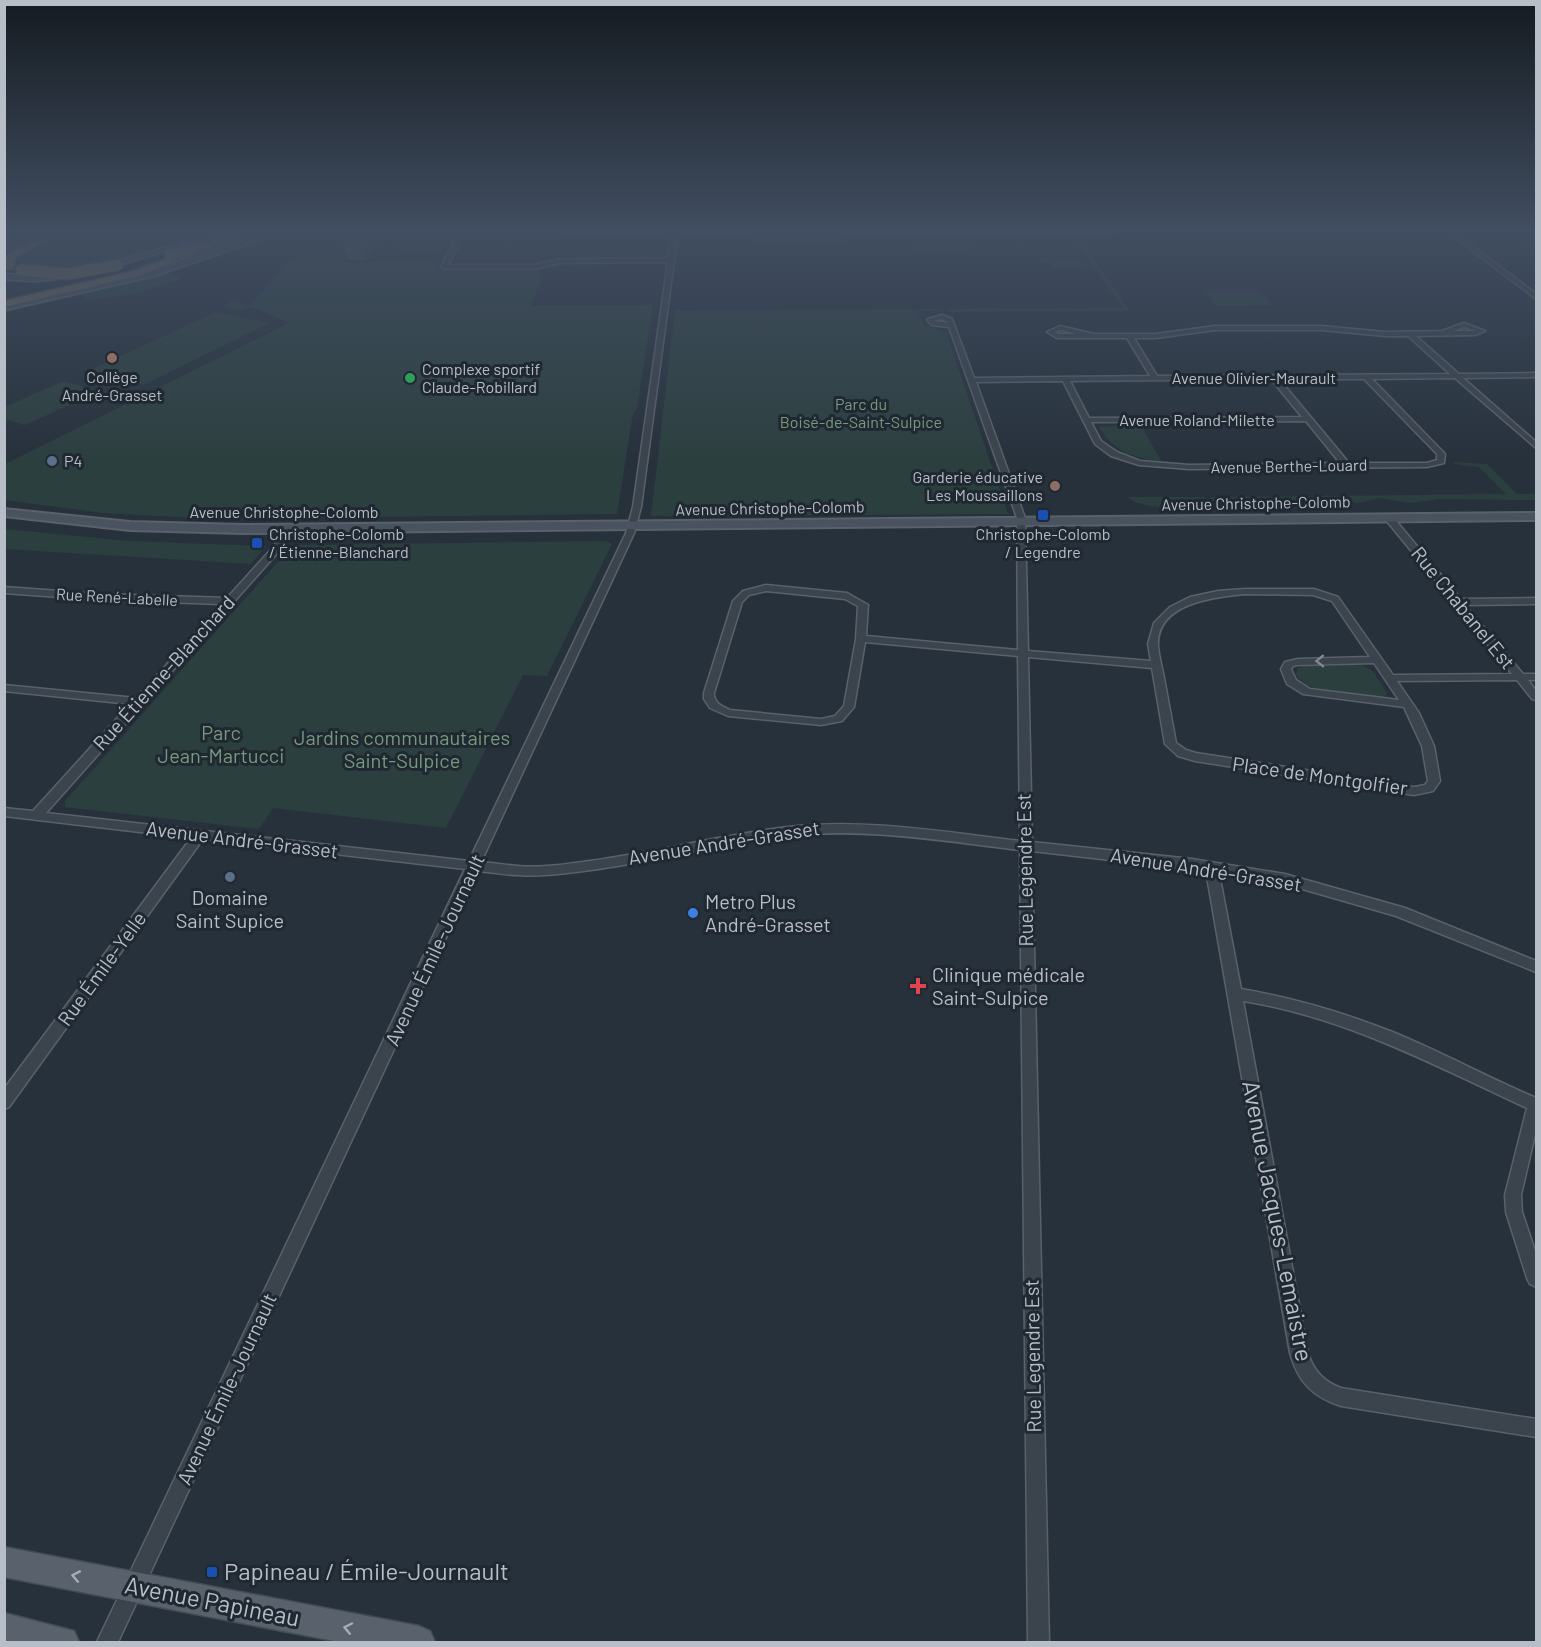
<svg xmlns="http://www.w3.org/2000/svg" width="1541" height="1647" font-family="Barlow,sans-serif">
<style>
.green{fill:#2c3f3f}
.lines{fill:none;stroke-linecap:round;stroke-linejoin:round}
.minor-casing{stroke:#59616a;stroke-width:3}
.tertiary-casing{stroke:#59616a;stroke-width:2}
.secondary-casing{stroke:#59616a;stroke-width:4}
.primary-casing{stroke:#444c55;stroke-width:3}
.motorway-casing{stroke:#464e57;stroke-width:3}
.minor{fill:#3b434c;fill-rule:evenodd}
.tertiary{fill:#3b434c;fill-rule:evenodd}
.secondary{fill:#49525f;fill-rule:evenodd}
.primary{fill:#59626c;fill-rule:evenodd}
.motorway{fill:#716659;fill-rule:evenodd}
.motorway-bridge-casing{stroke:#464e57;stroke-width:13;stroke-linecap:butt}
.motorway-bridge{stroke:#716659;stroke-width:11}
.wall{fill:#464d58}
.shaded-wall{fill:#393f47}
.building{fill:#515a66;stroke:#393f47;stroke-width:1.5}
.oneway{stroke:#7f8790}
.oneway2{stroke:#a4acb5}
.education-dot{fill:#8d6e63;stroke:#202831;stroke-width:2}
.leisure-dot{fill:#2e9e5b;stroke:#202831;stroke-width:2}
.service-dot{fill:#5c6f8a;stroke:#202831;stroke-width:2}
.transit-dot{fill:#1a4fb4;stroke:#202831;stroke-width:2}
.shop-dot{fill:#3f7fe0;stroke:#202831;stroke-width:2}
.health-dot{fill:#e0444e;stroke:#202831;stroke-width:2}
.labels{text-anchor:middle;stroke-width:6;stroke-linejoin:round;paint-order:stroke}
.far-poi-label{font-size:16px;fill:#b7bec7;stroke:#202831;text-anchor:start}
.far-street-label{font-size:16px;fill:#b7bec7;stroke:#202831}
.far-park-label{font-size:16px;fill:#779a7e;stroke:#202831}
.street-label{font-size:20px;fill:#b7bec7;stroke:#202831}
.park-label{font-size:20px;fill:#779a7e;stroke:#202831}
.poi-label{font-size:20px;fill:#b7bec7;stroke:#202831;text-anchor:start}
.near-street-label{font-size:24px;fill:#b7bec7;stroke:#202831}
.near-poi-label{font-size:24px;fill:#b7bec7;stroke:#202831;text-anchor:start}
</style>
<rect width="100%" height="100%" fill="#27313c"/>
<!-- green -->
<g class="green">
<path d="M1072,235H1078L1130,311L947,312L946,309L1123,308Z"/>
<path d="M844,236L846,243L843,244L753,245V237Z"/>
<path d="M170,238L180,240L79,271L20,267L13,264L14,258L39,243L57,239Z"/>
<path d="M402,239H447L450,240L445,248L406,250L393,248L419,243L395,244Z"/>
<path d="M969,245L970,249H964L965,252L916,251L918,247Z"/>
<path d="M346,257L343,262L438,261L435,268L445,271L537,270L542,277L531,306L648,305L653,303L637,409L633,413L617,514L215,519L103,513L5,500V464L289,323L253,307L239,310L222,306L235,300L249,306L292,258Z"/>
<path d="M1039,259H1078L1084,267H1052L1049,261H1041Z"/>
<path d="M164,272L182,279L132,294L88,300L80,294Z"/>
<path d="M1205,292H1260L1272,305L1216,306Z"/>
<path d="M943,309L944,312L918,311L924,326L946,332L1008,514L651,516L675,310Z"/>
<path d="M216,312L269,323L143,385L86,372Z"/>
<path d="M63,381L100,391L25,425L5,419V407Z"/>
<path d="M1140,424L1162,462C1135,458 1113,452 1099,427Z"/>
<path d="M1455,462L1487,464L1517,494H1536V500L1439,499L1410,503L1379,498L1359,503L1312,499L1281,505L1216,506L1211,497L1506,494L1479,467L1453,464Z"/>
<path d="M1127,497H1204L1205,500L1187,503L1183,506C1165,507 1142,509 1127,497Z"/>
<path d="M5,529L129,541L266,546L251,564L5,549Z"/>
<path d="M606,541L612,544L547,676L523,675L446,828L273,808L259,829L65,807V801L293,545Z"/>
<path d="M1362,665L1373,671L1387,693L1386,696L1381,698C1359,695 1308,695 1296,675L1298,668L1307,666Z"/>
</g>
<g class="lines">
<defs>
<g id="minor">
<path d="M672,231H678L641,507L634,533L481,862C493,863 505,865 517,866C541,868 567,864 590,861C656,852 721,835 788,827C865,818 943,832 1020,841L1018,656L865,642L854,707L842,721L821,725L728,716L710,708L704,699V693L733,601L743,591L766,585L847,593L868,605L866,636L1018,650L1017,518L949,327L932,325L927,320L928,319L942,315L952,319L974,378L1150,376L1127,338H1057L1047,332L1060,326L1094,334H1156L1215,326H1321L1385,332L1442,331L1464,323L1485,331L1476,335L1416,336L1459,374L1536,373V377L1463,378L1536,442V448L1455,378L1372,379L1445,454L1444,463L1427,467L1189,469L1139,465L1111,456L1095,444L1063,381L976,382L1025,518L1028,651L1151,661L1148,644L1154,623L1170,607L1190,597L1218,591L1245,589H1314L1338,597L1393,675L1512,674L1386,520L1385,518L1389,515L1392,516L1461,599L1536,598V604L1465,605L1523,674H1536V680H1528L1536,691V700L1532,699L1517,680L1397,681L1419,713L1434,746L1440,781L1433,791L1414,795L1195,761L1178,756L1165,744L1152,668L1028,657L1032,842L1192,859L1285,874L1405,908L1536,961V972L1396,916L1285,884L1219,873L1241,989C1294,998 1345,1013 1395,1033C1443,1053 1489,1078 1536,1098V1130L1521,1195L1522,1212L1536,1254V1287L1530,1284L1527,1278L1506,1212L1505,1195L1527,1108C1434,1065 1345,1017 1243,1001L1308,1353C1313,1370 1324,1382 1341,1388L1536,1419V1437L1341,1406C1313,1397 1298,1382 1290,1353L1206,871L1032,851L1049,1642H1028L1020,850C943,841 865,827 788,836C722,843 657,861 591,870C567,873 542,877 518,875C504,875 491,872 477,871L118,1642H97L465,869L203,839L9,1107L4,1109V1089L191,838L4,816V808L33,811L130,704L4,691V685L136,698L222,604L101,600L4,593V587L101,594L227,598L274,546L286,527H292L293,529L281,549L46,813L469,861L626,533L633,507L668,262L560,263L535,269H444L441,267L457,235L460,233L463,235L448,265H535L560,259L668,258ZM942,319L948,323L934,321ZM1464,327L1476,331H1454ZM1061,330L1077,334H1058L1055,332ZM1215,330H1321L1385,336H1408L1450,374L1157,376L1134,338H1156ZM1271,379L1302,417L1089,418L1070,381ZM1279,379H1364L1437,454V460L1427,463H1349ZM1306,421L1340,463L1189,465L1140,461L1117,452L1101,441L1091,422ZM766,591L845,599L858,606L856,639L844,706L835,716L821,719L730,710C722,706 714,704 714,693L742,602L749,595ZM1245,594L1313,595L1332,601L1370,657L1298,659L1285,662L1281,669L1287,684L1303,694L1404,707L1422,746L1428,781L1425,785L1414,787L1196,753L1186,750L1176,743C1172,721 1168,700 1164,678C1162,668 1159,657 1158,646C1156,603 1214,597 1245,594ZM1374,663L1399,700L1310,689L1296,680L1291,669L1293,666L1298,665Z"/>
<path d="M1451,231H1455L1457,234L1536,294V299L1453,236Z"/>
</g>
<g id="tertiary">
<path d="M4,234H212L215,236L212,238H4Z"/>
<path d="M30,238L32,241L4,250V246Z"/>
</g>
<g id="secondary">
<path d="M220,231H231L105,269L98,267Z"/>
<path d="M718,231H1117L1113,233L267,237L156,275L4,310V305L151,271L253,237L250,235L254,233Z"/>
<path d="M74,272L77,276L36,281L4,279V274L36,277Z"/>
<path d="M4,509L130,522L242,525L1536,513V520L242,533L130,530L4,516Z"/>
</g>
<g id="primary">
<path d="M4,1547L419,1626L430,1631L435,1642H340L4,1577Z"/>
<path d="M4,1613L74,1631L79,1642H4Z"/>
</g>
<g id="motorway">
<path d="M47,233L50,234V238L15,258L13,269H5L4,258L7,254Z"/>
<path d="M192,250L197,253L196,255L137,276L4,307V301L130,272Z"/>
</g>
</defs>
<!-- minor casing -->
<use href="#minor" class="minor-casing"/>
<!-- tertiary casing -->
<use href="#tertiary" class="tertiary-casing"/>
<!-- secondary casing -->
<use href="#secondary" class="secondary-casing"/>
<!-- primary casing -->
<use href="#primary" class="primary-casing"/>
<!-- motorway casing -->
<use href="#motorway" class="motorway-casing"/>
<!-- minor -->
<use href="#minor" class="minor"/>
<!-- tertiary -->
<use href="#tertiary" class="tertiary"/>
<!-- secondary -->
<use href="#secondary" class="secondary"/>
<!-- primary -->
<use href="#primary" class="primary"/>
<!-- motorway -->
<use href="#motorway" class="motorway"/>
<defs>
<g id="motorway-bridge">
<path d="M170,255L243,231"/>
<path d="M21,270L67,274L118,265"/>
</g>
</defs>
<!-- motorway-bridge casing -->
<use href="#motorway-bridge" class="motorway-bridge-casing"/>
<!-- motorway-bridge -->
<use href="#motorway-bridge" class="motorway-bridge"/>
</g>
<!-- wall -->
<path class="wall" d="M353,231H377L379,242L366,260H348L343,243Z"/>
<!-- shaded-wall -->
<path class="shaded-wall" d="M371,231H377L379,242L366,260L362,243Z"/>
<!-- building -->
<path class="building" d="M353,231H371L362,243H343Z"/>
<!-- one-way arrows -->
<defs><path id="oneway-chevron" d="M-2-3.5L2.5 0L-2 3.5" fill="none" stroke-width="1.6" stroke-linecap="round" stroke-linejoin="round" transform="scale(1.5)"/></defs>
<use class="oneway" href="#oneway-chevron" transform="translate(1320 661) rotate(179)"/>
<g class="oneway2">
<use href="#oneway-chevron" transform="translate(76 1576) rotate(-169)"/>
<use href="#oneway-chevron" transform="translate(348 1628) rotate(-168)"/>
</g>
<!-- sky -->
<linearGradient id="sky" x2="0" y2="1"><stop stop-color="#151b21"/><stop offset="0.5" stop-color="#414e61"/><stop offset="1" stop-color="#414e61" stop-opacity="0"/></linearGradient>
<rect width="1541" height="461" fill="url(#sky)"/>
<!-- markers -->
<g class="education-dot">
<circle cx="112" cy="358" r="6"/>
<circle cx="1055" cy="486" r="6"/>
</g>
<circle class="leisure-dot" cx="410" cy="378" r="6"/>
<g class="service-dot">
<circle cx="52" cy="461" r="6"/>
<circle cx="230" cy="877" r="6"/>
</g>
<g class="transit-dot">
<rect x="1037" y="509" width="12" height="12" rx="3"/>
<rect x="251" y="537" width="12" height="12" rx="3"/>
<rect x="206" y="1566" width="12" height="12" rx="3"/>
</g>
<circle class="shop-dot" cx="693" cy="913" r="6"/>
<path class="health-dot" d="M915 977h6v6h6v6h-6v6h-6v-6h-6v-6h6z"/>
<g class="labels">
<!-- far-poi labels -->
<g class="far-poi-label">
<text x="422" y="375">Complexe sportif<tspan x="422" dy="18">Claude-Robillard</tspan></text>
<text x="112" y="383" text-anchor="middle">Collège<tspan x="112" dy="18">André-Grasset</tspan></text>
<text x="64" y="467">P4</text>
<text x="1043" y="483" text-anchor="end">Garderie éducative<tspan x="1043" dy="18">Les Moussaillons</tspan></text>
<text x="269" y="540">Christophe-Colomb<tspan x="269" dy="18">/ Étienne-Blanchard</tspan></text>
<text x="1043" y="540" text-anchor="middle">Christophe-Colomb<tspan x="1043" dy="18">/ Legendre</tspan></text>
</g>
<!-- far-street labels -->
<g class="far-street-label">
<text x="1254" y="384">Avenue Olivier-Maurault</text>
<text x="1197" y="426">Avenue Roland-Milette</text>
<text transform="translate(1289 466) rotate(-1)" y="6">Avenue Berthe-Louard</text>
<text transform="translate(1256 503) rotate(-1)" y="6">Avenue Christophe-Colomb</text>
<text transform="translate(770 508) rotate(-1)" y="6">Avenue Christophe-Colomb</text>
<text x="284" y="518">Avenue Christophe-Colomb</text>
<text transform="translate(117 597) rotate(3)" y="6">Rue René-Labelle</text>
</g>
<!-- far-park labels -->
<g class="far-park-label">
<text x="861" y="410">Parc du<tspan x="861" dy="18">Boisé-de-Saint-Sulpice</tspan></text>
</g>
<!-- street labels -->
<g class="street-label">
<text transform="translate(1463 608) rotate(51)" y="7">Rue Chabanel Est</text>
<text transform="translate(164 673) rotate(-48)" y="7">Rue Étienne-Blanchard</text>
<text transform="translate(1320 776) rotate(8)" y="7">Place de Montgolfier</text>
<text transform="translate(242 840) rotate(7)" y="7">Avenue André-Grasset</text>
<text transform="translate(724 843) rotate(-9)" y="7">Avenue André-Grasset</text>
<text transform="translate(1025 870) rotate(-91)" y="7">Rue Legendre Est</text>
<text transform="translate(1206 870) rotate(9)" y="7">Avenue André-Grasset</text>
<text transform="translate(435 950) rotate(-65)" y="7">Avenue Émile-Journault</text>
<text transform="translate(102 969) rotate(-54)" y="7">Rue Émile-Yelle</text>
<text transform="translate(1033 1356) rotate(-91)" y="7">Rue Legendre Est</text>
<text transform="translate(227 1389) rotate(-65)" y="7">Avenue Émile-Journault</text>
</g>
<!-- park labels -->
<g class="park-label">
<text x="221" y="740">Parc<tspan x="221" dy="23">Jean-Martucci</tspan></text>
<text x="402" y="745">Jardins communautaires<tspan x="402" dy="23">Saint-Sulpice</tspan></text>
</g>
<!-- poi labels -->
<g class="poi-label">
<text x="230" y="905" text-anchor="middle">Domaine<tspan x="230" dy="23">Saint Supice</tspan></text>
<text x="705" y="909">Metro Plus<tspan x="705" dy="23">André-Grasset</tspan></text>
<text x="932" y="982">Clinique médicale<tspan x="932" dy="23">Saint-Sulpice</tspan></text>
</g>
<!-- near-street labels -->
<g class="near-street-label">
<text transform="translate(1277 1221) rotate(79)" y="8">Avenue Jacques-Lemaistre</text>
<text transform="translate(212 1602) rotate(11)" y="8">Avenue Papineau</text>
</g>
<!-- near-poi labels -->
<g class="near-poi-label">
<text x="224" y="1580">Papineau / Émile-Journault</text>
</g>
</g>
<!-- border -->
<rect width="1541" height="1647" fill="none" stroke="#b7bec7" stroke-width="12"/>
</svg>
